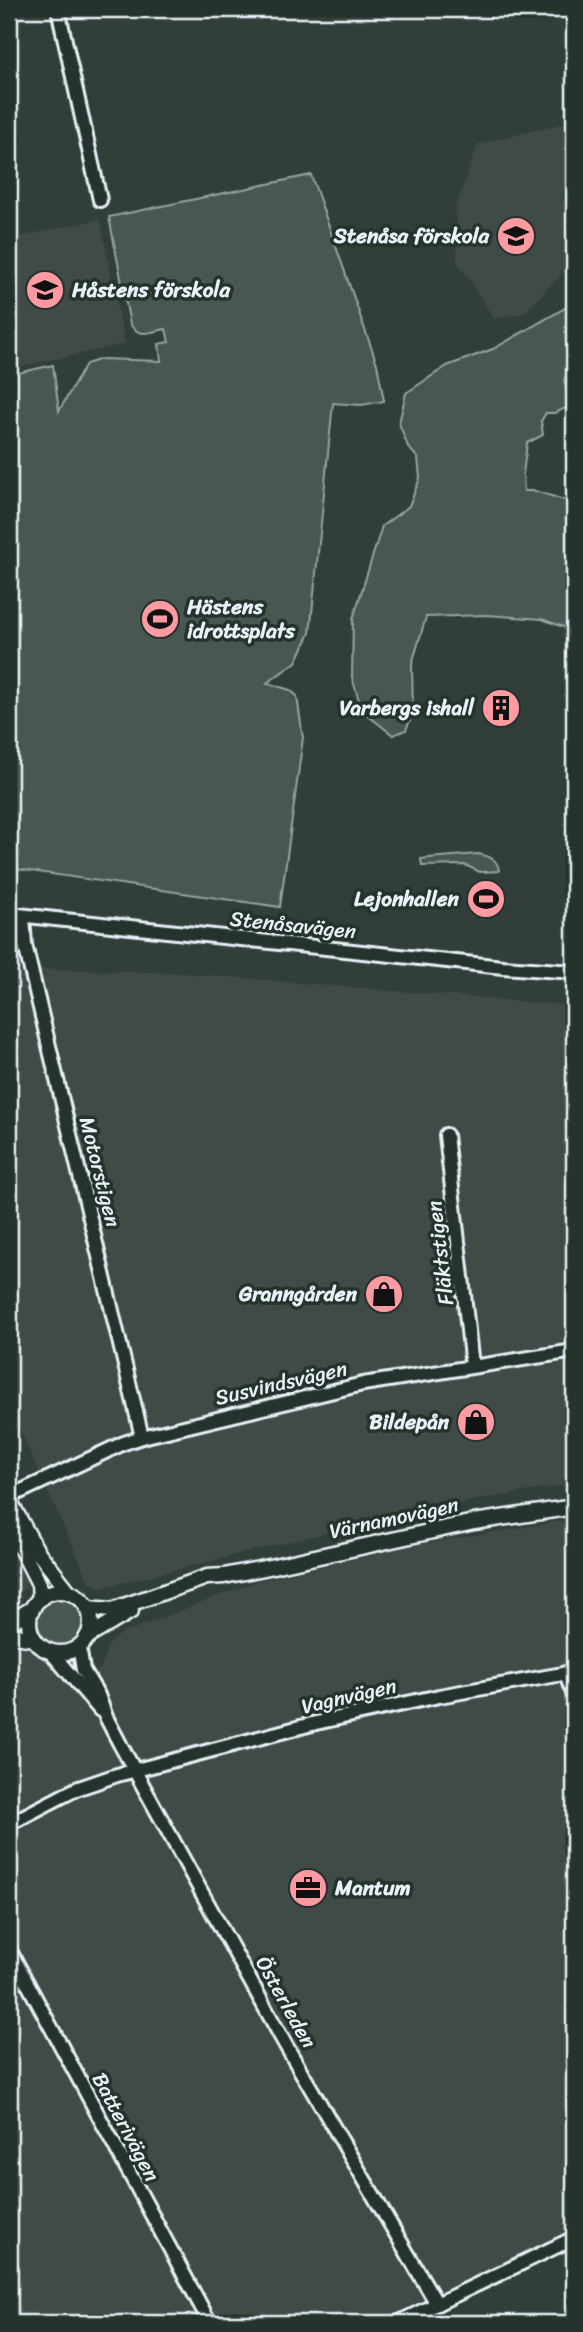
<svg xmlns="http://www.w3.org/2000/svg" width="583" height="2332" font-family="Sriracha,sans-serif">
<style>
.built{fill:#3f4b46}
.green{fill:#495651;stroke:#98a4a4;stroke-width:2}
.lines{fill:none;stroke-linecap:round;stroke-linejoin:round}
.minor-casing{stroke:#e8f1f8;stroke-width:18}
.major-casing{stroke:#e8f1f8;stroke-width:19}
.minor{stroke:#26332d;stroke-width:12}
.major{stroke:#26332d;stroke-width:14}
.labels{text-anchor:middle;stroke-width:7;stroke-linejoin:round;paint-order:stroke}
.poi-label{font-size:21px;font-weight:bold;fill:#e8f1f8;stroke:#26332d;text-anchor:end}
.street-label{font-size:21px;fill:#e8f1f8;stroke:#26332d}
</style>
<rect width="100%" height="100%" fill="#323e39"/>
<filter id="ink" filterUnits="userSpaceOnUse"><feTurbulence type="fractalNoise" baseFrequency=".0143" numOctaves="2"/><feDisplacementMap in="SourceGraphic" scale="14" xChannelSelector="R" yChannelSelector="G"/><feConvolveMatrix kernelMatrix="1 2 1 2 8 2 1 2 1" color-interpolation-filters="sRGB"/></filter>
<g filter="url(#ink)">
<!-- built -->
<g class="built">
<path d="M569,122L566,179L562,196L574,212V261L525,312L494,319L457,261L456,206L478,144Z"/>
<path d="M100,219L125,344L9,369V239Z"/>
<path d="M9,968L182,973L574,1006V1484L482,1499L334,1531L100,1588L89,1582L9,1406Z"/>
<path d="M574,1519V2247L567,2233L373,2323H9V1641L26,1642L50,1658L72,1681L101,1668L107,1647L120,1634L257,1581L421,1544Z"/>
<path d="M9,1537L31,1583L9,1603Z"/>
<path d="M574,2268V2308L567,2298L564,2279Z"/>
</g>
<!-- green -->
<g class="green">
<path d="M311,175L377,364L384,401L361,405L333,403L310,633L296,662L267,683L290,690L297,696L303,738L280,907L9,868V375L53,365L59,411L86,364L102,359L161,361L159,344L169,342L166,329C152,331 139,339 130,324L109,217Z"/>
<path d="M574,303V372L568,371L564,380L570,406L555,413H546L541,421L543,435L527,443L523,474L524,491H535L574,503V631L542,619L486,615L426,617L412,664L413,713L406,730L393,735L362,711L352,677L353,619L382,526L409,506L420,478L418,458L408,447L399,423L406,393L447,366L493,349Z"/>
<path d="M478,854C489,856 498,859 499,871L480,872L465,865L422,866L421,859L428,858Z"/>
<circle cx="60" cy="1622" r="25"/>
</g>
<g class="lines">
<defs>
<g id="minor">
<path d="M58,9L100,200"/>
<path d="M9,914L503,967L574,972"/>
<path d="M23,916L25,945L142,1437"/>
<path d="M446,1135L472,1366"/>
<path d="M9,1497L124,1443L142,1437L363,1384L574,1351"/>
<path d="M79,1646L83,1670L98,1695L106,1717L120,1744L285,2044L437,2304"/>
<path d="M50,1651L100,1710"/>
<path d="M565,1673L574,1695"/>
<path d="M9,1824L76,1789L117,1775L316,1723L439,1696L574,1672"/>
<path d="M9,1949L210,2323"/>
<path d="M397,2323L574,2238"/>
</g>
<g id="major">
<path d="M9,1504L14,1509L37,1551L70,1593"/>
<path d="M9,1525L39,1584L40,1599"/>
<circle cx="60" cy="1622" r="31"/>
<path d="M87,1608L112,1610L207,1577L224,1576L274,1566L474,1522L574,1507"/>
<path d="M9,1623L33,1608"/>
<path d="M9,1635L34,1639"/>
<path d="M87,1637L131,1611"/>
</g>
</defs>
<!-- minor casing -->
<use href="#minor" class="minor-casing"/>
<!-- major casing -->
<use href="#major" class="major-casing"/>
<!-- minor -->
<use href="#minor" class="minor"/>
<!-- major -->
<use href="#major" class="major"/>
</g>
</g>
<!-- icons -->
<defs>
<symbol id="school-disc" viewBox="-11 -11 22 22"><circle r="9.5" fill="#ff9aa2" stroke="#26332d"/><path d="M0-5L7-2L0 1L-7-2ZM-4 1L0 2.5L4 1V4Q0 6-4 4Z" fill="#111"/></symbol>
<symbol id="stadium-disc" viewBox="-11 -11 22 22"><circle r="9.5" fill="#ff9aa2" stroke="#26332d"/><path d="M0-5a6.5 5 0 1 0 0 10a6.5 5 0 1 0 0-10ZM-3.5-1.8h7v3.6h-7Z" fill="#111"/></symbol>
<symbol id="building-disc" viewBox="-11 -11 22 22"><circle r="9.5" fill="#ff9aa2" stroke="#26332d"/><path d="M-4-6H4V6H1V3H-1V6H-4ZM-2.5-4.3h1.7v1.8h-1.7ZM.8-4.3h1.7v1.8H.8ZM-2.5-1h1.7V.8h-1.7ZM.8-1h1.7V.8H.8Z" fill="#111"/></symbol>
<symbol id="shop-disc" viewBox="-11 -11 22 22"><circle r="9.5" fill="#ff9aa2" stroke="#26332d"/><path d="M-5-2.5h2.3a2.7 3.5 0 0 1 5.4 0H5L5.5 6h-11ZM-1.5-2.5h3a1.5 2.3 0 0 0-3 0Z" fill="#111"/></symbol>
<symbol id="office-disc" viewBox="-11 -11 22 22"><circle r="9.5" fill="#ff9aa2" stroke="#26332d"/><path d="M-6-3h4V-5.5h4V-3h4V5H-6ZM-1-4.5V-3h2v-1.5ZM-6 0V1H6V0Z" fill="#111"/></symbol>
</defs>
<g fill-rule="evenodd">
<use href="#school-disc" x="494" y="214" width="44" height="44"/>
<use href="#school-disc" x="23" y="268" width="44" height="44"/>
<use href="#stadium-disc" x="138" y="597" width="44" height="44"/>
<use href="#building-disc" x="479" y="686" width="44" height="44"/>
<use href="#stadium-disc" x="464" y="877" width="44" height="44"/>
<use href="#shop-disc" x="362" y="1272" width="44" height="44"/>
<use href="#shop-disc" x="454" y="1400" width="44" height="44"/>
<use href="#office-disc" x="286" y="1866" width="44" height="44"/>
</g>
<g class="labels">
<!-- poi labels -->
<g class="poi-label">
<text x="489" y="243">Stenåsa förskola</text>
<text x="72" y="297" text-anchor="start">Håstens förskola</text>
<text x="187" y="614" text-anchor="start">Hästens<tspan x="187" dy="24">idrottsplats</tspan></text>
<text x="474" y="715">Varbergs ishall</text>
<text x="459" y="906">Lejonhallen</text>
<text x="357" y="1301">Granngården</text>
<text x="449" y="1429">Bildepån</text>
<text x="335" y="1895" text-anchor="start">Mantum</text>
</g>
<!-- street labels -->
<g class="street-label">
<text transform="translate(293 925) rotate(6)" y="7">Stenåsavägen</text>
<text transform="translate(100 1172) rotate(76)" y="7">Motorstigen</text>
<text transform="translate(440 1253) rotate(-97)" y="7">Fläktstigen</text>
<text transform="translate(281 1383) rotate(-13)" y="7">Susvindsvägen</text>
<text transform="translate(394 1518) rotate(-12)" y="7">Värnamovägen</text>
<text transform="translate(349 1696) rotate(-13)" y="7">Vagnvägen</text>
<text transform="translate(286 2002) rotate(61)" y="7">Österleden</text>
<text transform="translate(126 2127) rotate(62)" y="7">Batterivägen</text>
</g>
</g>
<!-- margin -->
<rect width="583" height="2332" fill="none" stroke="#26332d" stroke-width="35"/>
<rect x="18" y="18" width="548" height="2297" fill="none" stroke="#e8f1f8" stroke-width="2.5" filter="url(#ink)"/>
</svg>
